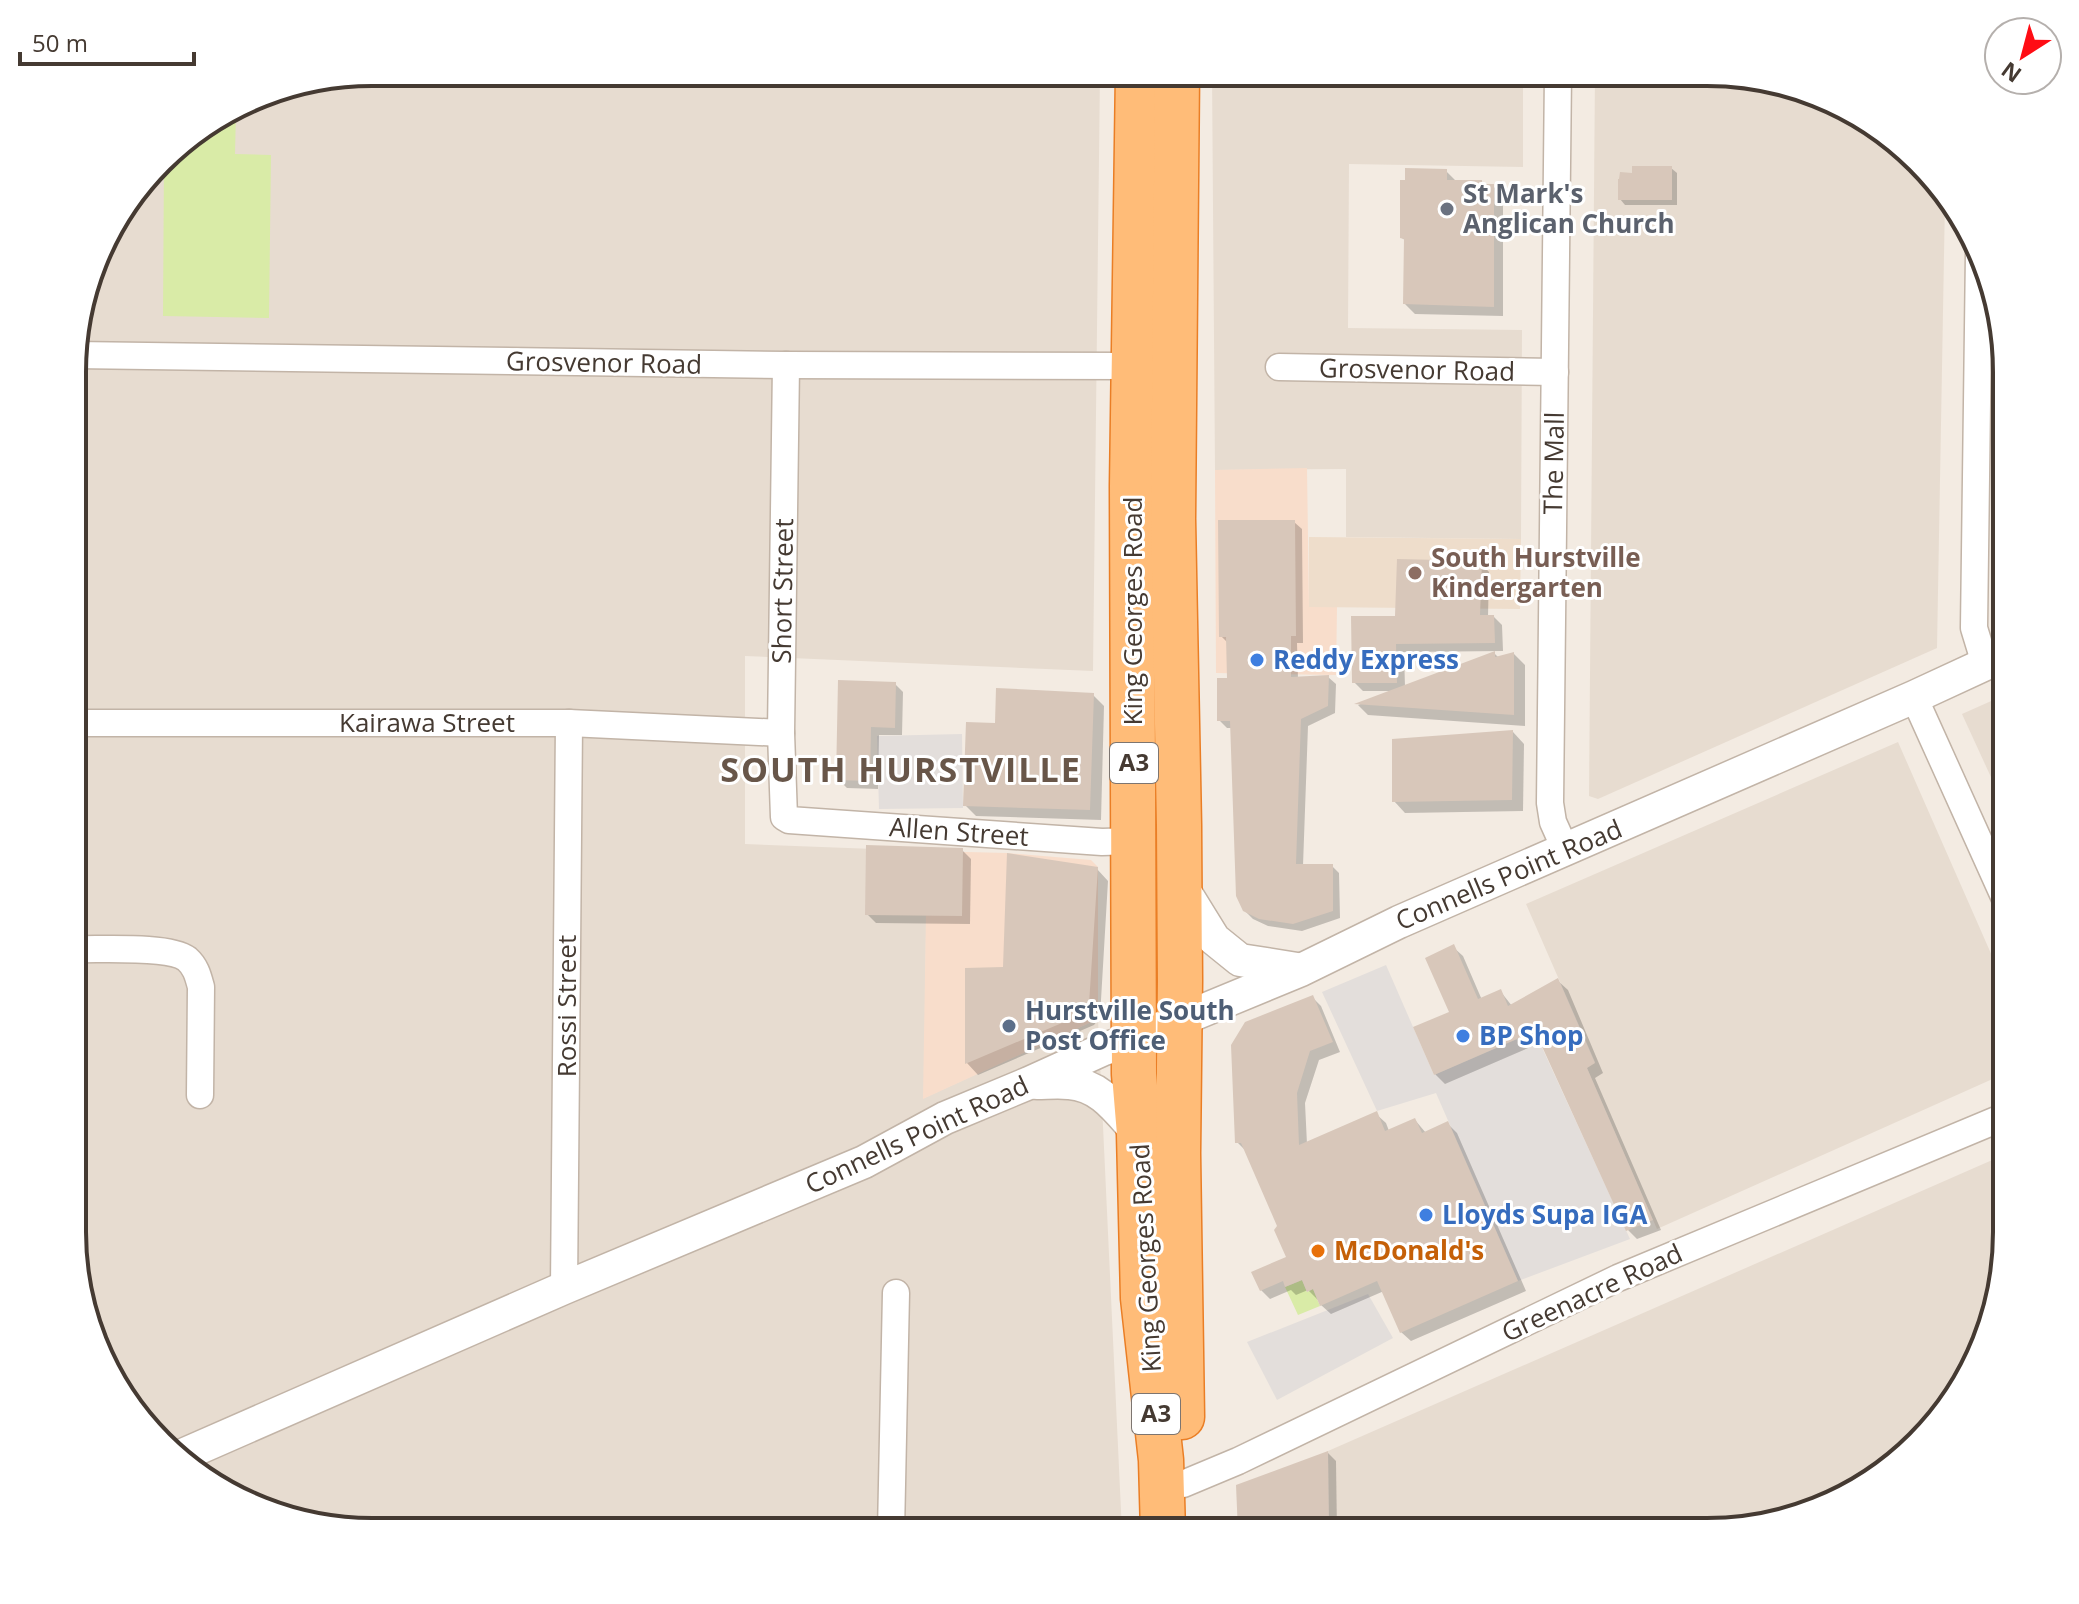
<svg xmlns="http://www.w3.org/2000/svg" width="2079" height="1604" font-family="'Open Sans',sans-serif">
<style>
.residential{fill:#e7dcd0}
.commercial{fill:#f8ddcb}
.education{fill:#eeddcb}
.green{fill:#d9eba7}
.parking{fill:#e3dedb}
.shadow{fill:#0003}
.building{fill:#d8c7ba}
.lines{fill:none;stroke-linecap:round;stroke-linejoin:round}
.minor-casing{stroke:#c2b4a7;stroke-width:29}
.tertiary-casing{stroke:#c2b4a7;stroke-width:35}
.trunk-casing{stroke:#ea7e25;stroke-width:47}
.minor{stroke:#fff;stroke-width:26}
.tertiary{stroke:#fff;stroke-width:32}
.trunk{stroke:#ffbc78;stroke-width:44}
.worship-dot{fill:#6b7280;stroke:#fff;stroke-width:3}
.education-dot{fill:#8d6e63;stroke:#fff;stroke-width:3}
.shop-dot{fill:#3f7fe0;stroke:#fff;stroke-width:3}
.service-dot{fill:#5c6f8a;stroke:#fff;stroke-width:3}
.food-dot{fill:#e8710a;stroke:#fff;stroke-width:3}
.labels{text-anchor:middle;stroke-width:6;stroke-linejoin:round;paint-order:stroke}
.shield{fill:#fff;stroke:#7d7570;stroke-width:2}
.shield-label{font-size:24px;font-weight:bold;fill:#453a32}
.worship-label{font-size:26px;font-weight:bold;fill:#5b616d;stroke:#fff;text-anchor:start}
.street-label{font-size:26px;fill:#453a32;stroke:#fff}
.education-label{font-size:26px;font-weight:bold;fill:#785e54;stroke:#fff;text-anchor:start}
.shop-label{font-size:26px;font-weight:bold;fill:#366cbe;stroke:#fff;text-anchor:start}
.service-label{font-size:26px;font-weight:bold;fill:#4e5e75;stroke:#fff;text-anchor:start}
.food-label{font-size:26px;font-weight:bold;fill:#c56008;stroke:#fff;text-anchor:start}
.district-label{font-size:34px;font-weight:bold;letter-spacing:2px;fill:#685649;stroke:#fff}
.rim{fill:none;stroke:#453a32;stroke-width:4}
</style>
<rect width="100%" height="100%" fill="#f3ebe2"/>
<!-- residential -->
<g class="residential">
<path d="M372,72H1100L1093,671L745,656V844L927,851L924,1098L1098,1019L1122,1532L353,1531L258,1509L175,1458L103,1365L73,1252L75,333L112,223L175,146L275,88Z"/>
<path d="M1212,72L1523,73V167L1349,164L1348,328L1522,330L1521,539L1346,537V469L1215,470Z"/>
<path d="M1595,73H1726L1821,95L1904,146L1945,199L1937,648L1598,799L1589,796Z"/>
<path d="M2007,694V812L1962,714Z"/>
<path d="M1898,742L2007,990L2006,1073L1657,1229L1587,1068L1595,1062L1526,904Z"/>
<path d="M2006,1154V1252L1984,1347L1933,1429L1839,1501L1707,1532H1329L1328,1451Z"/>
</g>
<!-- commercial -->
<g class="commercial">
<path d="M1307,468L1309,607H1337L1336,675L1216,673L1215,470Z"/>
<path d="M927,851L1007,853L1091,860L1098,867V1019L923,1099Z"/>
</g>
<!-- education -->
<path class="education" d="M1309,537L1521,539L1520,609L1309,607Z"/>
<!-- green -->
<g class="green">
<path d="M236,111L235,154L271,155L269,318L163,316L164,159L175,146Z"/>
<path d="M1302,1280L1307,1292L1313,1289L1320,1306L1298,1315L1285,1287Z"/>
</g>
<!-- parking -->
<g class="parking">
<path d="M962,734L963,808L879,809L877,736Z"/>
<path d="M1386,965L1434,1075L1515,1040L1539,1041L1630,1239L1518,1281L1436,1093L1377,1111L1322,992Z"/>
<path d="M1368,1294L1393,1338L1277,1400L1247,1342Z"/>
</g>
<!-- shadow -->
<g class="shadow">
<path d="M1671,168L1677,173V205H1625L1620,199L1634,175Z"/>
<path d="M1446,171L1457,182H1481L1484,186H1493L1503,196V316L1415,314L1405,304L1406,241L1402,238Z"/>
<path d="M1294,522L1302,529L1303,643H1297L1298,679L1328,677L1336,684L1335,713L1308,726L1303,866H1332L1339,873L1340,918L1302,931L1268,926L1253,919L1244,910L1232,728H1227L1219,720L1229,680L1228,643L1221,636Z"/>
<path d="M1481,563L1489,572L1488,617H1494L1502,625L1503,651L1404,652L1405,687L1494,653L1499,658L1514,654L1525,665V726L1368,715L1358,705L1394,691H1363L1354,682L1397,618Z"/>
<path d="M895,684L903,692L902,735H879L878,789L847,788L838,779Z"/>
<path d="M1093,695L1104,706L1101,820L976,816L965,805L996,725Z"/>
<path d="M1513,732L1524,744L1523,811L1405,813L1394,801Z"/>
<path d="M962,850L971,859L970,924L876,923L867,914Z"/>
<path d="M1097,869L1108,881L1100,1017L1094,1025L978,1075L967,1063V970L1005,969Z"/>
<path d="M1453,947L1463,956L1482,1000L1501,992L1512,1006L1558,981L1568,990L1603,1073L1595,1078L1661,1230L1637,1239L1628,1230L1542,1042L1445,1084L1435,1074L1451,1013Z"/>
<path d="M1312,997L1321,1006L1340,1052L1319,1060L1305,1103L1307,1144L1376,1114L1386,1123L1389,1131L1415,1120L1426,1133L1448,1124L1457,1133L1526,1291L1411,1341L1401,1332L1384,1291L1331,1314L1321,1305L1319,1299L1318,1300L1308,1290L1296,1295L1291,1290L1270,1299L1261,1290L1289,1258L1280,1227L1247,1152L1237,1142Z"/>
<path d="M1328,1453L1336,1461L1337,1532H1240Z"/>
</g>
<!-- building -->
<g class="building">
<path d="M1632,166H1672V200H1618V179H1619L1620,172L1632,173Z"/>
<path d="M1405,168L1447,169V180H1482V184H1494V307L1403,304L1404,239L1400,238V180H1405Z"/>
<path d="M1218,520H1295L1296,636H1291V677L1329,675L1328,706L1301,719L1296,864H1333V911L1293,924L1259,919L1243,911L1236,896L1230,721H1217V678H1227L1226,637H1219Z"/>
<path d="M1397,559L1482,561L1480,615H1494L1495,643L1396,644L1397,683H1352L1351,616H1395Z"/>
<path d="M1495,651V657L1514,652V715L1354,704Z"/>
<path d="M838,680L896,682L895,728L871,727L870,781L836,780Z"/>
<path d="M996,688L1094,693L1090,810L963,806L966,722L995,723Z"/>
<path d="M1513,730L1512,800L1392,802V739Z"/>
<path d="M866,845L963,848L962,916L865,915Z"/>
<path d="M1007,853L1098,867L1089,1004L1083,1014L965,1064V968L1003,967Z"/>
<path d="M1454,944L1478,999L1501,989L1508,1006L1558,978L1595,1063L1587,1068L1653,1220L1626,1231L1535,1031L1434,1075L1413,1027L1449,1012L1425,958Z"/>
<path d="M1313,995L1333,1042L1310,1051L1297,1093L1299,1145L1377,1111L1385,1131L1415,1118L1422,1133L1448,1121L1518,1281L1400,1333L1377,1281L1320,1306L1313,1289L1307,1292L1302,1280L1285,1287L1283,1281L1260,1291L1251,1272L1286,1257L1274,1230L1277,1226L1241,1143H1235L1231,1045L1245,1022Z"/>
<path d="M1328,1451L1329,1532H1238L1236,1485Z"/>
</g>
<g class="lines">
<defs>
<g id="minor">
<path d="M1558,73L1550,803L1553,822L1566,851"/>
<path d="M1979,253L1974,628L1985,664"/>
<path d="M75,355L786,365L1134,366"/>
<path d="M786,365L781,733L784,817L789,820L1102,842L1134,841"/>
<path d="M1279,367L1555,372"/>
<path d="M1914,697L2007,903"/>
<path d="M74,723H569L781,733"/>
<path d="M73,949C98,950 169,945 187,959C196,967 198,976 201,987L200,1095"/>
<path d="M564,1288L569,723"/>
<path d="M1183,1484L1238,1461L1618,1278L2006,1116"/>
<path d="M891,1532L896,1293"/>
</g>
<g id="tertiary">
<path d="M1180,884L1214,939L1240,960L1297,969"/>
<path d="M1037,1083C1047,1083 1058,1082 1069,1083C1101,1085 1118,1111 1139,1134"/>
<path d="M176,1458L564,1288L864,1162L945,1118L1029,1083L1104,1049L1134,1039L1301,970L1399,922L1914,697L2007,654"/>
</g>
<g id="trunk">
<path d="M1138,72L1132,486L1134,1074L1139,1134L1143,1298L1161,1460L1163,1532"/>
<path d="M1177,72L1173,519L1179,825L1180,981L1178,1153L1182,1417"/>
</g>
</defs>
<!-- minor casing -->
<use href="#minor" class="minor-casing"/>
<!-- tertiary casing -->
<use href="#tertiary" class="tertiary-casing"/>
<!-- trunk casing -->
<use href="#trunk" class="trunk-casing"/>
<!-- minor -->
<use href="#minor" class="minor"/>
<!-- tertiary -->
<use href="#tertiary" class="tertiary"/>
<!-- trunk -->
<use href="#trunk" class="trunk"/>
</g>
<!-- markers -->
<circle class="worship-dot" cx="1447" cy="209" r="8"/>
<circle class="education-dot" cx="1415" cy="573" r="8"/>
<g class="shop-dot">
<circle cx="1257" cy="660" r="8"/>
<circle cx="1463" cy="1036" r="8"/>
<circle cx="1426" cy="1215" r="8"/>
</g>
<circle class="service-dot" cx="1009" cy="1026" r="8"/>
<circle class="food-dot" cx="1318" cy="1251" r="8"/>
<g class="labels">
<!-- shield labels -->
<g class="shield">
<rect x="1110" y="743" width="48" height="40" rx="6"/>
<rect x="1132" y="1394" width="48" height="40" rx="6"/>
</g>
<g class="shield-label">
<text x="1134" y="771">A3</text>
<text x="1156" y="1422">A3</text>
</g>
<!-- worship labels -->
<g class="worship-label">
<text x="1463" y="203">St Mark's<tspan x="1463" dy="30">Anglican Church</tspan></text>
</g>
<!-- street labels -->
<g class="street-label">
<text transform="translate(604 363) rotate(1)" y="9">Grosvenor Road</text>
<text transform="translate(1417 370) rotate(1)" y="9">Grosvenor Road</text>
<text transform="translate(1554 463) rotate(-89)" y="9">The Mall</text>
<text transform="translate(783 591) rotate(-89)" y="9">Short Street</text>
<text transform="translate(1133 611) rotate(-90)" y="9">King Georges Road</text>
<text x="427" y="732">Kairawa Street</text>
<text transform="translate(959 832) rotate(4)" y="9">Allen Street</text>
<text transform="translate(1509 875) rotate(-23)" y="9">Connells Point Road</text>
<text transform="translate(567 1006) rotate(-90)" y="9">Rossi Street</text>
<text transform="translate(917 1135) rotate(-25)" y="9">Connells Point Road</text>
<text transform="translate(1146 1258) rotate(-93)" y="9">King Georges Road</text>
<text transform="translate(1592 1293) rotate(-25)" y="9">Greenacre Road</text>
</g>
<!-- education labels -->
<g class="education-label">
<text x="1431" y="567">South Hurstville<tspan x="1431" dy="30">Kindergarten</tspan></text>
</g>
<!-- shop labels -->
<g class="shop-label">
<text x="1273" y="669">Reddy Express</text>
<text x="1479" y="1045">BP Shop</text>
<text x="1442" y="1224">Lloyds Supa IGA</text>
</g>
<!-- service labels -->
<g class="service-label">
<text x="1025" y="1020">Hurstville South<tspan x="1025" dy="30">Post Office</tspan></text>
</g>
<!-- food labels -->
<g class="food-label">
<text x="1334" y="1260">McDonald's</text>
</g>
<!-- district labels -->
<g class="district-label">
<text x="901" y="782">SOUTH HURSTVILLE</text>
</g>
</g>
<!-- crop -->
<path d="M0 0H2079V1604H0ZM372 86H1707A286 286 0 0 1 1993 372V1232A286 286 0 0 1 1707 1518H372A286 286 0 0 1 86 1232V372A286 286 0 0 1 372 86Z" fill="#fff" fill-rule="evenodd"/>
<path class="rim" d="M372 86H1707A286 286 0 0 1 1993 372V1232A286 286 0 0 1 1707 1518H372A286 286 0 0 1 86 1232V372A286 286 0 0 1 372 86Z"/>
<!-- north arrow -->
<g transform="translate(2023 56) rotate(216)"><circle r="38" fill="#ffffff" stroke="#b5b0ad" stroke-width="2"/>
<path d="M0-6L14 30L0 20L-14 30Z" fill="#ff0d14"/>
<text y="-12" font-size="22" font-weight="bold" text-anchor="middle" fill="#453a32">N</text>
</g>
<!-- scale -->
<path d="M20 52v12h174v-12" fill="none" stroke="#453a32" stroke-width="4"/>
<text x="32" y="52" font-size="24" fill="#453a32" stroke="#ffffff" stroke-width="6" paint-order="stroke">50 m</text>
</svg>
